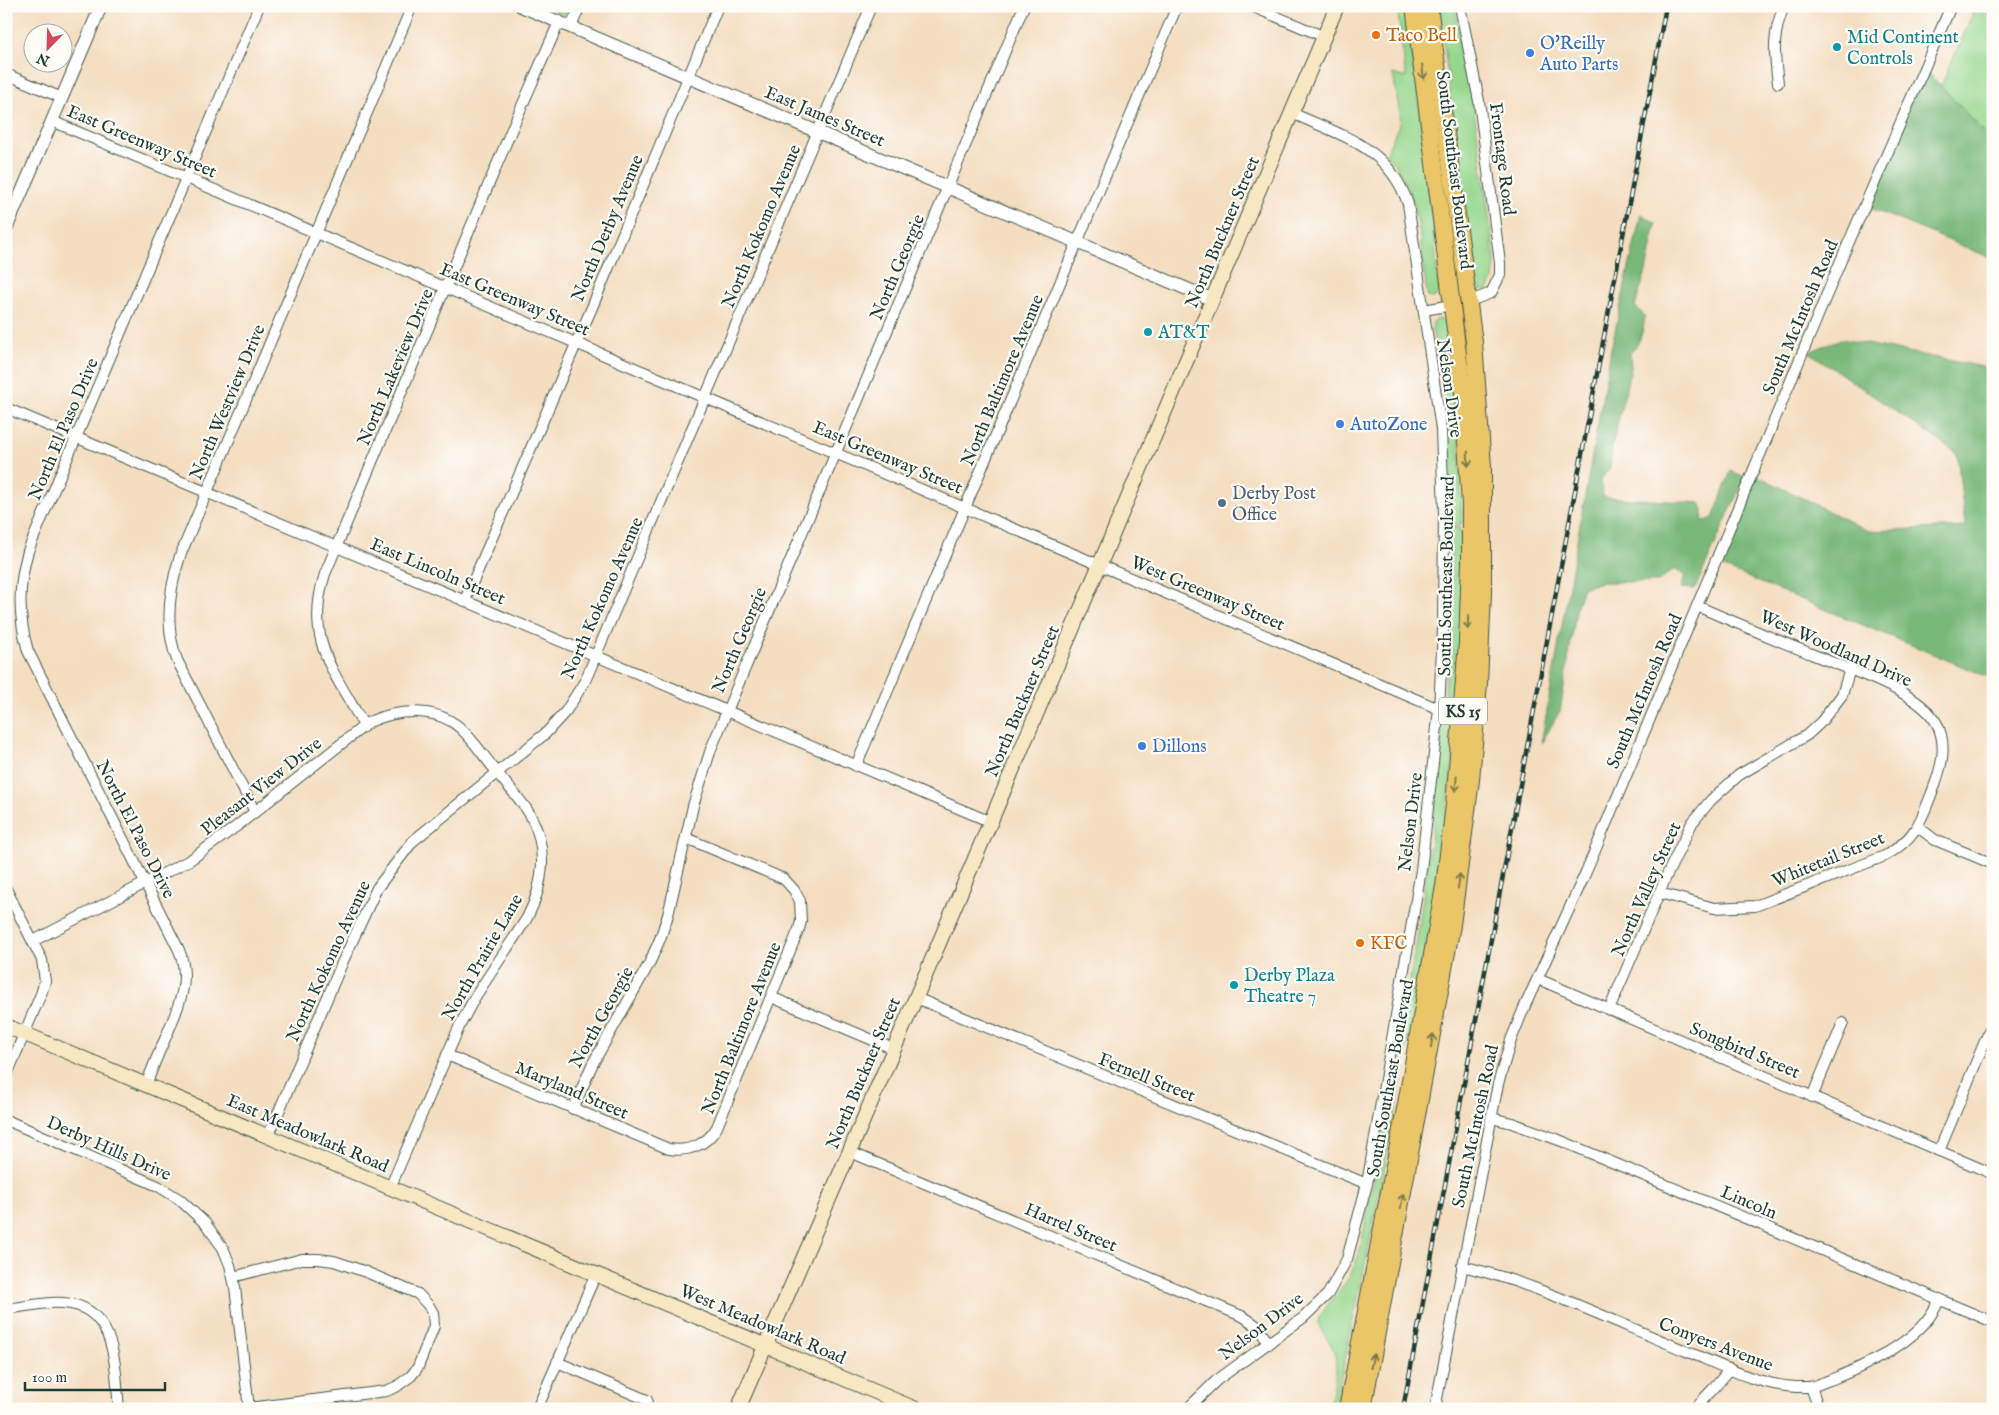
<svg xmlns="http://www.w3.org/2000/svg" width="1999" height="1415" font-family="'IM FELL English',serif">
<style>
.green{fill:#96d78e;stroke:#5a8a61}
.forest{fill:#78b879;stroke:#4c7a56}
.lines{fill:none;stroke-linecap:round;stroke-linejoin:round}
.minor-casing{stroke:#3f5549;stroke-width:12}
.tertiary-casing{stroke:#3f5549;stroke-width:14}
.secondary-casing{stroke:#3f5549;stroke-width:16}
.primary-casing{stroke:#3f5549;stroke-width:18}
.minor{stroke:#fff;stroke-width:10}
.tertiary{stroke:#fff;stroke-width:12}
.secondary{stroke:#f7e8c3;stroke-width:14}
.primary{stroke:#ebc669;stroke-width:16}
.rail-casing{stroke:#1f3d34;stroke-width:4.5}
.rail{stroke:#fdfcf7;stroke-width:2.5;stroke-dasharray:8;stroke-linecap:butt}
.oneway{stroke:#7b7b4c}
.food-dot{fill:#e8710a;stroke:#fdfcf7;stroke-width:2}
.culture-dot{fill:#0f9aa8;stroke:#fdfcf7;stroke-width:2}
.shop-dot{fill:#3f7fe0;stroke:#fdfcf7;stroke-width:2}
.service-dot{fill:#5c6f8a;stroke:#fdfcf7;stroke-width:2}
.labels{text-anchor:middle;stroke-width:4.5;stroke-linejoin:round;paint-order:stroke}
.shield{fill:#fdfcf7;stroke:#62766e;stroke-width:1}
.shield-label{font-size:16px;font-weight:bold;fill:#1f3d34}
.food-label{font-size:18px;fill:#c56008;stroke:#fdfcf7;text-anchor:start}
.culture-label{font-size:18px;fill:#0d838f;stroke:#fdfcf7;text-anchor:start}
.shop-label{font-size:18px;fill:#366cbe;stroke:#fdfcf7;text-anchor:start}
.street-label{font-size:18px;fill:#1f3d34;stroke:#fdfcf7}
.service-label{font-size:18px;fill:#4e5e75;stroke:#fdfcf7;text-anchor:start}
</style>
<rect width="100%" height="100%" fill="#fdfcf7"/>
<filter id="ink" filterUnits="userSpaceOnUse"><feTurbulence type="fractalNoise" baseFrequency=".02" numOctaves="2"/><feDisplacementMap in="SourceGraphic" scale="10" xChannelSelector="R" yChannelSelector="G"/><feConvolveMatrix kernelMatrix="1 2 1 2 8 2 1 2 1" color-interpolation-filters="sRGB"/></filter>
<filter id="wash" filterUnits="userSpaceOnUse"><feTurbulence type="fractalNoise" baseFrequency=".0096" numOctaves="4" result="noise"/><feDisplacementMap in="SourceGraphic" scale="20" xChannelSelector="R" yChannelSelector="G"/><feGaussianBlur stdDeviation="1.12" result="paint"/><feColorMatrix in="noise" values="0 0 0 0 0 0 0 0 0 0 0 0 0 0 0 0 0 1.4 0 .05"/><feComposite in="paint" operator="in"/></filter>
<g filter="url(#wash)">
<rect width="100%" height="100%" fill="#f4ddc0"/>
<!-- green -->
<g class="green">
<path d="M544,6H574L569,17Z"/>
<path d="M1397,6H1406C1419,101 1431,196 1439,291L1437,296L1431,298L1428,297L1427,293C1418,240 1424,197 1386,154L1401,120L1393,74L1406,78Z"/>
<path d="M1439,6H1454L1471,89L1495,261L1493,280L1488,290L1479,289L1474,283Z"/>
<path d="M1976,6H1993V142L1941,86Z"/>
<path d="M1439,319L1446,322C1457,389 1461,456 1462,523L1460,525L1453,524V528H1460L1461,534C1461,599 1462,665 1456,730C1446,838 1427,944 1407,1051C1385,1171 1360,1290 1334,1409H1329C1333,1389 1340,1368 1333,1349C1329,1339 1322,1333 1318,1324L1319,1317L1349,1278L1360,1252L1417,940L1434,818L1445,697L1450,573L1449,466L1444,395L1432,329L1433,322Z"/>
</g>
<!-- forest -->
<g class="forest">
<path d="M1924,68L1993,142V270L1989,257L1870,208Z"/>
<path d="M1641,214L1656,223L1646,271L1635,306L1645,316C1643,330 1641,344 1630,353L1631,368L1612,446L1610,468L1601,479L1603,497L1700,503L1703,510L1702,522L1713,518L1731,471L1745,477L1695,589L1681,588L1685,575L1674,569L1657,582H1601L1583,588L1577,605L1560,711L1541,744L1611,349Z"/>
<path d="M1841,339L1993,369V679L1718,565L1756,475L1868,531L1965,527L1957,453L1809,352Z"/>
</g>
</g>
<g filter="url(#ink)">
<g class="lines">
<defs>
<g id="minor">
<path d="M1251,6L1325,37"/>
<path d="M1460,6L1479,101L1500,263V275L1491,293L1470,301"/>
<path d="M571,27L580,6"/>
<path d="M6,74L62,98"/>
<path d="M1778,83C1774,53 1772,35 1784,6"/>
<path d="M52,121L1439,709"/>
<path d="M1424,310L1452,305"/>
<path d="M6,408L991,822"/>
<path d="M465,600L593,305L718,6"/>
<path d="M364,726C334,671 304,640 325,574L514,124L559,22"/>
<path d="M856,766L1177,6"/>
<path d="M255,812L177,660C164,626 169,590 180,556L412,6"/>
<path d="M1918,827L1935,840L1993,864"/>
<path d="M6,889L42,960L45,981L41,994L6,1077"/>
<path d="M1660,893L1714,908L1755,906L1885,856C1916,838 1921,821 1933,790C1941,769 1948,746 1937,724C1920,690 1843,668 1809,653C1772,638 1734,622 1697,606"/>
<path d="M33,941L190,860L237,826L369,722C397,710 434,706 459,727C473,739 484,757 496,771C506,785 520,798 529,813C549,847 544,885 527,918L475,997L460,1025L390,1188"/>
<path d="M1538,979L1993,1174"/>
<path d="M771,997L894,1049"/>
<path d="M916,998L1367,1184"/>
<path d="M1609,1010L1666,877L1692,823L1711,800L1739,775L1807,735L1821,722L1842,695L1850,669"/>
<path d="M447,1055L669,1149C689,1152 707,1145 717,1127L799,929L801,921L800,901L794,890L784,879L686,838"/>
<path d="M146,1085C152,1069 158,1054 165,1039C177,1010 192,982 179,950L28,651C18,616 18,586 28,551L259,6"/>
<path d="M1812,1097L1843,1023"/>
<path d="M573,1109L592,1065L649,964L660,939L668,915L693,806L711,749L1024,6"/>
<path d="M1491,1118L1512,1123L1559,1140L1993,1322"/>
<path d="M6,1120L158,1186L179,1199L205,1223L223,1248L230,1265L235,1287L249,1409"/>
<path d="M268,1137L343,961L377,888L413,841L546,733L566,711L585,681L871,6"/>
<path d="M1939,1151L1993,1022"/>
<path d="M850,1152L1244,1317L1257,1326L1269,1344"/>
<path d="M1462,1266C1538,1284 1613,1321 1686,1351C1725,1367 1765,1389 1808,1387C1815,1387 1823,1382 1830,1380C1861,1368 1897,1351 1921,1327C1929,1319 1935,1309 1940,1299"/>
<path d="M233,1277L302,1259H318L334,1261L366,1272L418,1294L429,1306L433,1313L434,1326L418,1367L411,1376L396,1387L386,1391L249,1408"/>
<path d="M6,1309C25,1307 46,1301 64,1303C118,1307 115,1370 119,1409"/>
<path d="M557,1362L647,1400"/>
<path d="M1811,1387L1819,1409"/>
<path d="M537,1409L596,1274"/>
<path d="M1187,1409L1217,1380L1303,1318L1328,1294L1347,1259L1367,1184L1421,870L1439,709L1443,630L1444,512L1441,429L1408,204C1389,147 1342,136 1292,113"/>
<path d="M1435,1409L1498,1084L1511,1040L1524,1008L1586,872L1842,258L1951,6"/>
<path d="M1694,1409L1714,1388L1730,1369"/>
</g>
<g id="tertiary">
<path d="M521,6L1213,300"/>
<path d="M6,229L101,6"/>
</g>
<g id="secondary">
<path d="M6,1026L916,1409"/>
<path d="M738,1409L894,1049L1337,6"/>
</g>
<g id="primary">
<path d="M1347,1409L1406,1104L1444,886L1454,805L1467,642L1470,561V505L1463,393L1414,6"/>
<path d="M1363,1409L1452,925L1471,780L1479,683L1483,593V467L1474,342L1429,6"/>
</g>
</defs>
<!-- minor casing -->
<use href="#minor" class="minor-casing"/>
<!-- tertiary casing -->
<use href="#tertiary" class="tertiary-casing"/>
<!-- secondary casing -->
<use href="#secondary" class="secondary-casing"/>
<!-- primary casing -->
<use href="#primary" class="primary-casing"/>
<!-- minor -->
<use href="#minor" class="minor"/>
<!-- tertiary -->
<use href="#tertiary" class="tertiary"/>
<!-- secondary -->
<use href="#secondary" class="secondary"/>
<!-- primary -->
<use href="#primary" class="primary"/>
<defs>
<path id="rail" d="M1403,1409L1666,6"/>
</defs>
<!-- rail casing -->
<use href="#rail" class="rail-casing"/>
<!-- rail -->
<use href="#rail" class="rail"/>
</g>
<!-- one-way arrows -->
<defs><path id="oneway-shaft" d="M-6 0H5M1.5-3L5.5 0L1.5 3" fill="none" stroke-width="1.6" stroke-linecap="round" stroke-linejoin="round" transform="scale(1.25)"/></defs>
<g class="oneway">
<use href="#oneway-shaft" transform="translate(1423 72) rotate(83)"/>
<use href="#oneway-shaft" transform="translate(1468 459) rotate(88)"/>
<use href="#oneway-shaft" transform="translate(1468 622) rotate(92)"/>
<use href="#oneway-shaft" transform="translate(1456 784) rotate(95)"/>
<use href="#oneway-shaft" transform="translate(1459 881) rotate(-82)"/>
<use href="#oneway-shaft" transform="translate(1432 1041) rotate(-80)"/>
<use href="#oneway-shaft" transform="translate(1402 1201) rotate(-79)"/>
<use href="#oneway-shaft" transform="translate(1372 1361) rotate(-79)"/>
</g>
</g>
<!-- markers -->
<g class="food-dot">
<circle cx="1376" cy="35" r="5"/>
<circle cx="1360" cy="943" r="5"/>
</g>
<g class="culture-dot">
<circle cx="1837" cy="47" r="5"/>
<circle cx="1148" cy="332" r="5"/>
<circle cx="1234" cy="985" r="5"/>
</g>
<g class="shop-dot">
<circle cx="1530" cy="53" r="5"/>
<circle cx="1340" cy="424" r="5"/>
<circle cx="1142" cy="746" r="5"/>
</g>
<circle class="service-dot" cx="1222" cy="503" r="5"/>
<g class="labels">
<!-- shield labels -->
<rect class="shield" x="1439" y="697.5" width="48" height="27" rx="4"/>
<g class="shield-label">
<text x="1463" y="717">KS 15</text>
</g>
<!-- food labels -->
<g class="food-label">
<text x="1386" y="41">Taco Bell</text>
<text x="1370" y="949">KFC</text>
</g>
<!-- culture labels -->
<g class="culture-label">
<text x="1847" y="43">Mid Continent<tspan x="1847" dy="21">Controls</tspan></text>
<text x="1158" y="338">AT&amp;T</text>
<text x="1244" y="981">Derby Plaza<tspan x="1244" dy="21">Theatre 7</tspan></text>
</g>
<!-- shop labels -->
<g class="shop-label">
<text x="1540" y="49">O'Reilly<tspan x="1540" dy="21">Auto Parts</tspan></text>
<text x="1350" y="430">AutoZone</text>
<text x="1152" y="752">Dillons</text>
</g>
<!-- street labels -->
<g class="street-label">
<text transform="translate(825 116) rotate(23)" y="6">East James Street</text>
<text transform="translate(142 141) rotate(23)" y="6">East Greenway Street</text>
<text transform="translate(1503 159) rotate(83)" y="6">Frontage Road</text>
<text transform="translate(1455 170) rotate(83)" y="6">South Southeast Boulevard</text>
<text transform="translate(761 226) rotate(-67)" y="6">North Kokomo Avenue</text>
<text transform="translate(607 228) rotate(-67)" y="6">North Derby Avenue</text>
<text transform="translate(1222 232) rotate(-67)" y="6">North Buckner Street</text>
<text transform="translate(897 267) rotate(-67)" y="6">North Georgie</text>
<text transform="translate(515 299) rotate(23)" y="6">East Greenway Street</text>
<text transform="translate(1800 317) rotate(-67)" y="6">South McIntosh Road</text>
<text transform="translate(395 367) rotate(-67)" y="6">North Lakeview Drive</text>
<text transform="translate(1002 380) rotate(-67)" y="6">North Baltimore Avenue</text>
<text transform="translate(1450 388) rotate(82)" y="6">Nelson Drive</text>
<text transform="translate(227 402) rotate(-67)" y="6">North Westview Drive</text>
<text transform="translate(63 429) rotate(-67)" y="6">North El Paso Drive</text>
<text transform="translate(888 457) rotate(23)" y="6">East Greenway Street</text>
<text transform="translate(438 571) rotate(23)" y="6">East Lincoln Street</text>
<text transform="translate(1446 576) rotate(-89)" y="6">South Southeast Boulevard</text>
<text transform="translate(1208 593) rotate(23)" y="6">West Greenway Street</text>
<text transform="translate(602 598) rotate(-66)" y="6">North Kokomo Avenue</text>
<text transform="translate(739 640) rotate(-67)" y="6">North Georgie</text>
<text transform="translate(1836 648) rotate(24)" y="6">West Woodland Drive</text>
<text transform="translate(1644 691) rotate(-67)" y="6">South McIntosh Road</text>
<text transform="translate(1022 701) rotate(-67)" y="6">North Buckner Street</text>
<text transform="translate(261 786) rotate(-38)" y="6">Pleasant View Drive</text>
<text transform="translate(1410 822) rotate(-83)" y="6">Nelson Drive</text>
<text transform="translate(136 829) rotate(63)" y="6">North El Paso Drive</text>
<text transform="translate(1828 859) rotate(-22)" y="6">Whitetail Street</text>
<text transform="translate(1646 889) rotate(-66)" y="6">North Valley Street</text>
<text transform="translate(482 957) rotate(-60)" y="6">North Prairie Lane</text>
<text transform="translate(328 961) rotate(-65)" y="6">North Kokomo Avenue</text>
<text transform="translate(601 1017) rotate(-61)" y="6">North Georgie</text>
<text transform="translate(741 1028) rotate(-68)" y="6">North Baltimore Avenue</text>
<text transform="translate(1745 1050) rotate(23)" y="6">Songbird Street</text>
<text transform="translate(863 1073) rotate(-67)" y="6">North Buckner Street</text>
<text transform="translate(1147 1077) rotate(22)" y="6">Fernell Street</text>
<text transform="translate(1390 1078) rotate(-80)" y="6">South Southeast Boulevard</text>
<text transform="translate(572 1090) rotate(23)" y="6">Maryland Street</text>
<text transform="translate(1475 1126) rotate(-78)" y="6">South McIntosh Road</text>
<text transform="translate(308 1133) rotate(23)" y="6">East Meadowlark Road</text>
<text transform="translate(109 1148) rotate(24)" y="6">Derby Hills Drive</text>
<text transform="translate(1749 1202) rotate(23)" y="6">Lincoln</text>
<text transform="translate(1071 1227) rotate(23)" y="6">Harrel Street</text>
<text transform="translate(763 1324) rotate(23)" y="6">West Meadowlark Road</text>
<text transform="translate(1261 1326) rotate(-37)" y="6">Nelson Drive</text>
<text transform="translate(1716 1344) rotate(21)" y="6">Conyers Avenue</text>
</g>
<!-- service labels -->
<g class="service-label">
<text x="1232" y="499">Derby Post<tspan x="1232" dy="21">Office</tspan></text>
</g>
</g>
<!-- margin -->
<rect width="1999" height="1415" fill="none" stroke="#fdfcf7" stroke-width="25"/>
<!-- north arrow -->
<g transform="translate(48 48) rotate(203)"><circle r="24" fill="#fdfcf7" stroke="#a4b0a9"/>
<path d="M0-4L9 19L0 12L-9 19Z" fill="#d1495b"/>
<text y="-8" font-size="14" font-weight="bold" text-anchor="middle" fill="#1f3d34">N</text>
</g>
<!-- scale -->
<path d="M25 1382v8h140v-8" fill="none" stroke="#1f3d34" stroke-width="2.5"/>
<text x="32" y="1382" font-size="15" fill="#1f3d34" stroke="#fdfcf7" stroke-width="4" paint-order="stroke">100 m</text>
</svg>
